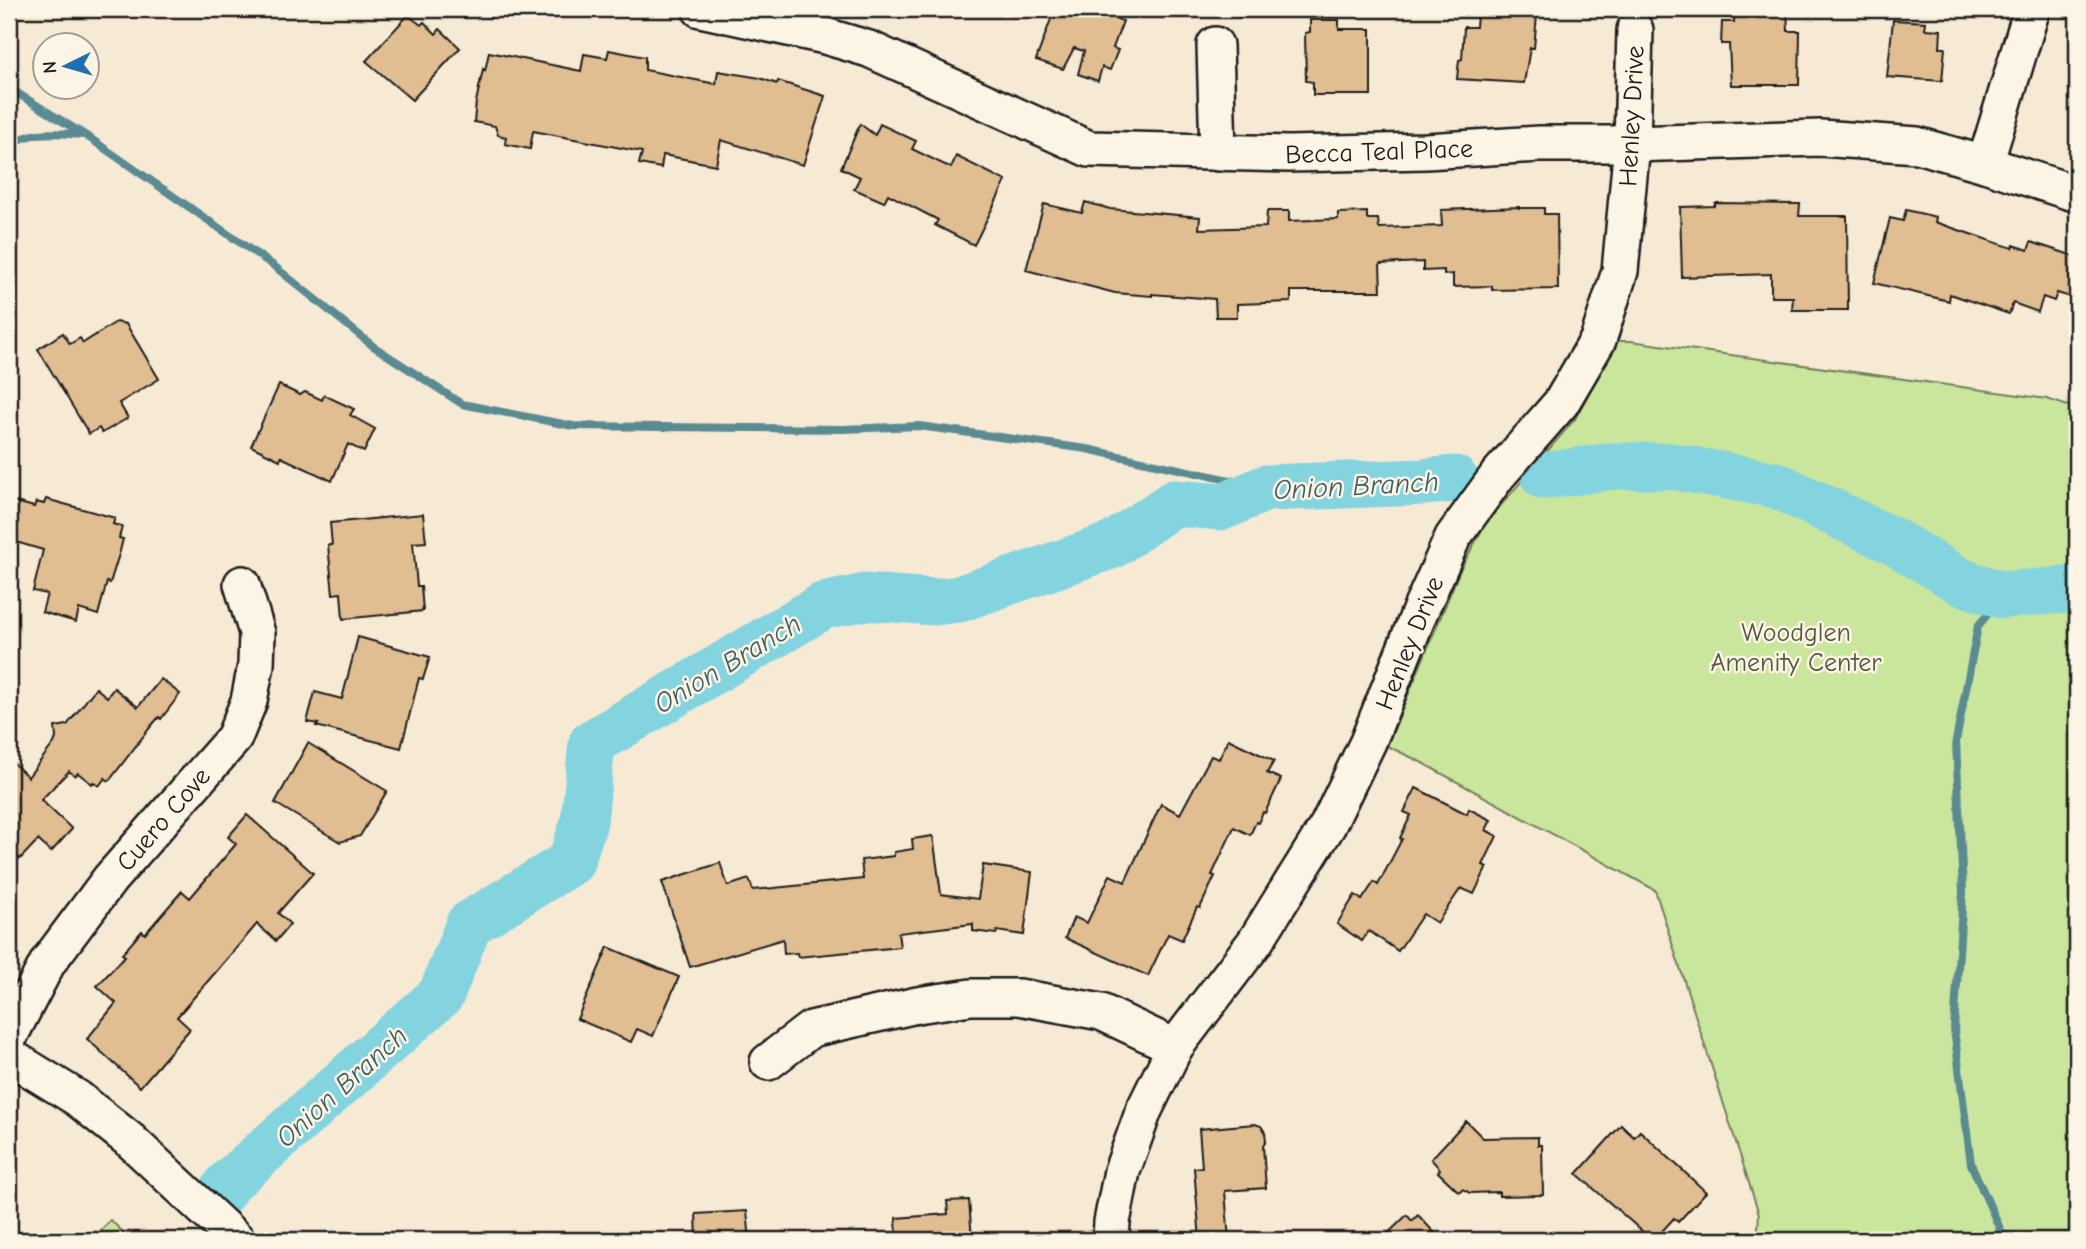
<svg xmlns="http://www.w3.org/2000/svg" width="2086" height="1249" font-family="'Comic Neue',sans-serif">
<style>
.green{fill:#cae59c;stroke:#73805c;stroke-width:2}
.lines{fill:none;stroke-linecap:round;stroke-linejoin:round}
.stream{stroke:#5a8a92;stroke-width:8}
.river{stroke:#84d4e0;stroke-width:47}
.building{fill:#e1bd92;stroke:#1c1c1c;stroke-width:2}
.minor-casing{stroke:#1c1c1c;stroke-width:40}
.minor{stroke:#fcf5e5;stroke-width:35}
.labels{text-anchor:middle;stroke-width:5;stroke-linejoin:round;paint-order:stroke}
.street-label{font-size:26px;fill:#1c1c1c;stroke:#fcf5e5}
.park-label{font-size:26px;fill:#505842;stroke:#fcf5e5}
.water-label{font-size:28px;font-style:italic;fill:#405c61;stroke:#fcf5e5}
</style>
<rect width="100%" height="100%" fill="#f7ead4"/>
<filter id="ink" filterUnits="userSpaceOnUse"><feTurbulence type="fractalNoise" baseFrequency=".0143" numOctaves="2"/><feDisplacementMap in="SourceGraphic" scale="14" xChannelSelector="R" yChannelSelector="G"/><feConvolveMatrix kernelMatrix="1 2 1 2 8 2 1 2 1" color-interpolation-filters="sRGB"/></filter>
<g filter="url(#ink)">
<!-- green -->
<g class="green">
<path d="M1616,341H1631L2047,399L2077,409V1240H1757L1759,1214L1655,890L1417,760L1387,746L1460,570L1485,524L1575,419Z"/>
<path d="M110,1220L132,1240H94Z"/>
</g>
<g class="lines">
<!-- stream -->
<g class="stream">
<path d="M9,88L91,139L274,266L373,346L462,404L573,426L843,429L919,426L1087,449L1266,488"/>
<path d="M9,147C30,129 56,133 82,135"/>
<path d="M2003,595L1978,626L1956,741L1963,892L1954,1029L1971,1164L2005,1240"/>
</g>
<!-- river -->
<g class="river">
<path d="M1544,476L1613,466H1671L1776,485L1895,542L1962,582L2003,595L2077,589"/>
<path d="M220,1195L228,1183L441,995L469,924L571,862L584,822L592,743L823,606L865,597L935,602L959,599L1113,545L1174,503L1222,507L1266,488L1423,482L1455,479"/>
</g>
</g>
<!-- building -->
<g class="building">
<path d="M1078,9H1087L1123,21L1113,48L1118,50L1110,70L1102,67L1098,81L1078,74L1084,51L1074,48L1063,69L1036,60L1054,11L1075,18Z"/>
<path d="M1735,9H1787L1788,31H1800L1799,85H1731L1729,44H1721L1722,22H1734Z"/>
<path d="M1509,13L1537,15L1534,48H1530L1524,83L1457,79L1459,60L1462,59L1464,27H1476L1477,14L1509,16Z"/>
<path d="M408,15L421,25L424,22L436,34L440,29L460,48L412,100L366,61Z"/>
<path d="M1310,20H1339V29H1371V95H1313V82L1306,81L1305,33L1310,32Z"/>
<path d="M1893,20L1926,22L1925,29L1941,30L1940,48H1945L1942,81L1887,77Z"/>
<path d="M609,50L645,57V70L716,84L718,71L760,78L777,84L778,81L825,96L803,165L721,140L716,165L663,155L661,168L639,164L642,152L533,131L530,149L505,144L506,137L498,135L495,126L474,122L476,102L483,69L485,71L489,52L581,71L584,54L607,58Z"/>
<path d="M860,124L875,135L880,124L916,141L912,149L951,168L956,156L1006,181L974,245L935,225L938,220L888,194L884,202L854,189L860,177L841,168Z"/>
<path d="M1085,202L1110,209L1200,217L1199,229L1266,227L1267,211H1289V221L1338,219V213L1367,212V219H1378L1379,228L1442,226L1441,210L1519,207V208H1544V214H1557L1558,289L1492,290V286L1453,287V274L1444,275V270L1423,271V262L1380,264L1381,291H1291V302L1237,304V317H1216L1215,299L1152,294V296L1115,293L1026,270L1044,204L1082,213Z"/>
<path d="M1715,203L1800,204L1799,216H1847L1848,310H1792L1793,297H1771V274L1682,277L1680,207L1715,206Z"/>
<path d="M1906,210L1936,217L1935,222L2000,244L2013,248L2014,245L2028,250L2031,242L2077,257V299L2057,293L2054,301L2043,297L2038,312L2013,303L2009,314L1950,294L1949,301L1874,283L1890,218L1903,221Z"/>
<path d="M116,322L126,324L159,379L119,403L128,418L102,433L99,428L89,434L38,349L63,333L70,344L80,338L83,343Z"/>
<path d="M279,385L300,395L305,392L322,400L324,395L354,409L350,415L375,429L364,452L348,444L332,481L281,457L280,460L251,446Z"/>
<path d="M46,499L115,518L113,524L122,527L119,538L123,539L120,551L110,583L107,582L98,615L79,609L76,622L42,612L47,594L33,591L43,550L9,540V500L34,507L36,502L44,504Z"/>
<path d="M423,514L426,542L413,543L417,586H421L423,611L343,619L341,593L333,594L328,545H332L330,523Z"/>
<path d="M358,637L430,657L423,679L419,678L401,748L316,726L318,724L307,722L315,692L342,699Z"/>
<path d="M161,679L180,694L161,719L159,717L152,725L109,781L105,778L99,786L93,782L92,784L78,773L75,776L69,771L41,800L72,829L51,852L38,840L20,859L9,848V759L28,777L54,743L56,738L55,727L67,725L96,688L107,697L114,688L138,707Z"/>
<path d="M1228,739L1274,761L1267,773L1281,779L1265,813L1263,812L1258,823L1256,822L1250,835L1234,827L1212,875L1215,876L1200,908L1197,907L1182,940L1168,934L1148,976L1065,938L1074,917L1087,923L1110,875L1125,882L1161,804L1180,814L1211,756L1219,759Z"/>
<path d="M308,743L387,791L360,836L340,842L275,803Z"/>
<path d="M1416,788L1467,814L1469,809L1491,820L1486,830L1497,836L1483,865L1487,867L1474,894L1461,888L1437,923L1423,914L1398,951L1369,931L1362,941L1337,924L1355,895L1362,900L1374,882L1378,885L1402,839L1400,838L1411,815L1404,812Z"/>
<path d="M247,815L313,873L278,913L290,924L276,941L257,924L177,1017L190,1029L140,1087L87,1039L116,1003L97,986L125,956L122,954L142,931L145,934L182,891L190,898L236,844L228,837Z"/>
<path d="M933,836L941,894L978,899L983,865L1032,872L1024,935L997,931L996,934L973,931V924L898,933L900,947L798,957L797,953L784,954L783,939L690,967L662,882L720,863L728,886L749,879L753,890L863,879L861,860L894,856V852L913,849L912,839Z"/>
<path d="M608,947L679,977L653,1036L637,1029L631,1042L577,1019Z"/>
<path d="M1466,1121L1483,1138L1538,1137V1145H1542L1543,1195L1499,1196V1192L1470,1193L1462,1189L1459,1192L1438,1172L1440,1169L1431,1159Z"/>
<path d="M1255,1124L1261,1126L1265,1132L1266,1141L1263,1146L1266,1188L1225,1191L1229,1240H1200L1194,1168L1202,1167L1199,1129Z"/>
<path d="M1621,1125L1634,1137L1640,1131L1706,1192L1678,1222L1674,1218L1654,1240H1652L1577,1174Z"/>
<path d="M969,1200L972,1240H897L896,1218L948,1214L947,1201Z"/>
<path d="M747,1211L750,1240H697L696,1214Z"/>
<path d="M1407,1215L1412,1221L1418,1215L1441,1240H1381Z"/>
</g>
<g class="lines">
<defs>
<g id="minor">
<path d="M700,9L825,36L869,49L1089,149L1288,154L1426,151L1539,144H1632L1820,138L1917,145L1985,164L2077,194"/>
<path d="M1215,45L1218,153"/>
<path d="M1985,164L2032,9"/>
<path d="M9,1037L48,962L110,879L234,738L249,701L256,665L257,633L242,584"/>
<path d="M9,1056L77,1098L131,1141L237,1240"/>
<path d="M768,1062L811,1029L917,1005L971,997H1019L1101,1012L1175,1047"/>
<path d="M1111,1240L1112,1222L1122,1171L1144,1110L1175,1047L1255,942L1328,825L1368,742L1420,611L1453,537L1498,475L1561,403L1598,340L1620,271L1632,144L1635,30"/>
</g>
</defs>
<!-- minor casing -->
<use href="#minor" class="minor-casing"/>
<!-- minor -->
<use href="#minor" class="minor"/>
</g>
</g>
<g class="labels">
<!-- street labels -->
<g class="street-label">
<text transform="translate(1631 116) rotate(-87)" y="9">Henley Drive</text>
<text transform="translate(1379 151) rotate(-2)" y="9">Becca Teal Place</text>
<text transform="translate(1409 643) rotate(-68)" y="9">Henley Drive</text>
<text transform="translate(163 819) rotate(-49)" y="9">Cuero Cove</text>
</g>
<!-- park labels -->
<g class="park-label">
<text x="1796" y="641">Woodglen<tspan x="1796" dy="30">Amenity Center</tspan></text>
</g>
<!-- water labels -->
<g class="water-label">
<text transform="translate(1356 485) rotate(-3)" y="10">Onion Branch</text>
<text transform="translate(727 663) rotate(-31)" y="10">Onion Branch</text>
<text transform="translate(341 1086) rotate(-42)" y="10">Onion Branch</text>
</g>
</g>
<!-- margin -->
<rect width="2086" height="1249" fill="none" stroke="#fcf5e5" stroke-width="35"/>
<rect x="18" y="18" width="2051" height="1214" fill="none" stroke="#1c1c1c" stroke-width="2.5" filter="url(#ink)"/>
<!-- north arrow -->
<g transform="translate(66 66) rotate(265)"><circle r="33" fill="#fcf5e5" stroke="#a29e95" stroke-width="2"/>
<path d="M0-5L12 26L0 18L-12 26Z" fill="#1f6fb2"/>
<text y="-10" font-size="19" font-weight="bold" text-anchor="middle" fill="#1c1c1c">N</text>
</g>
</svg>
